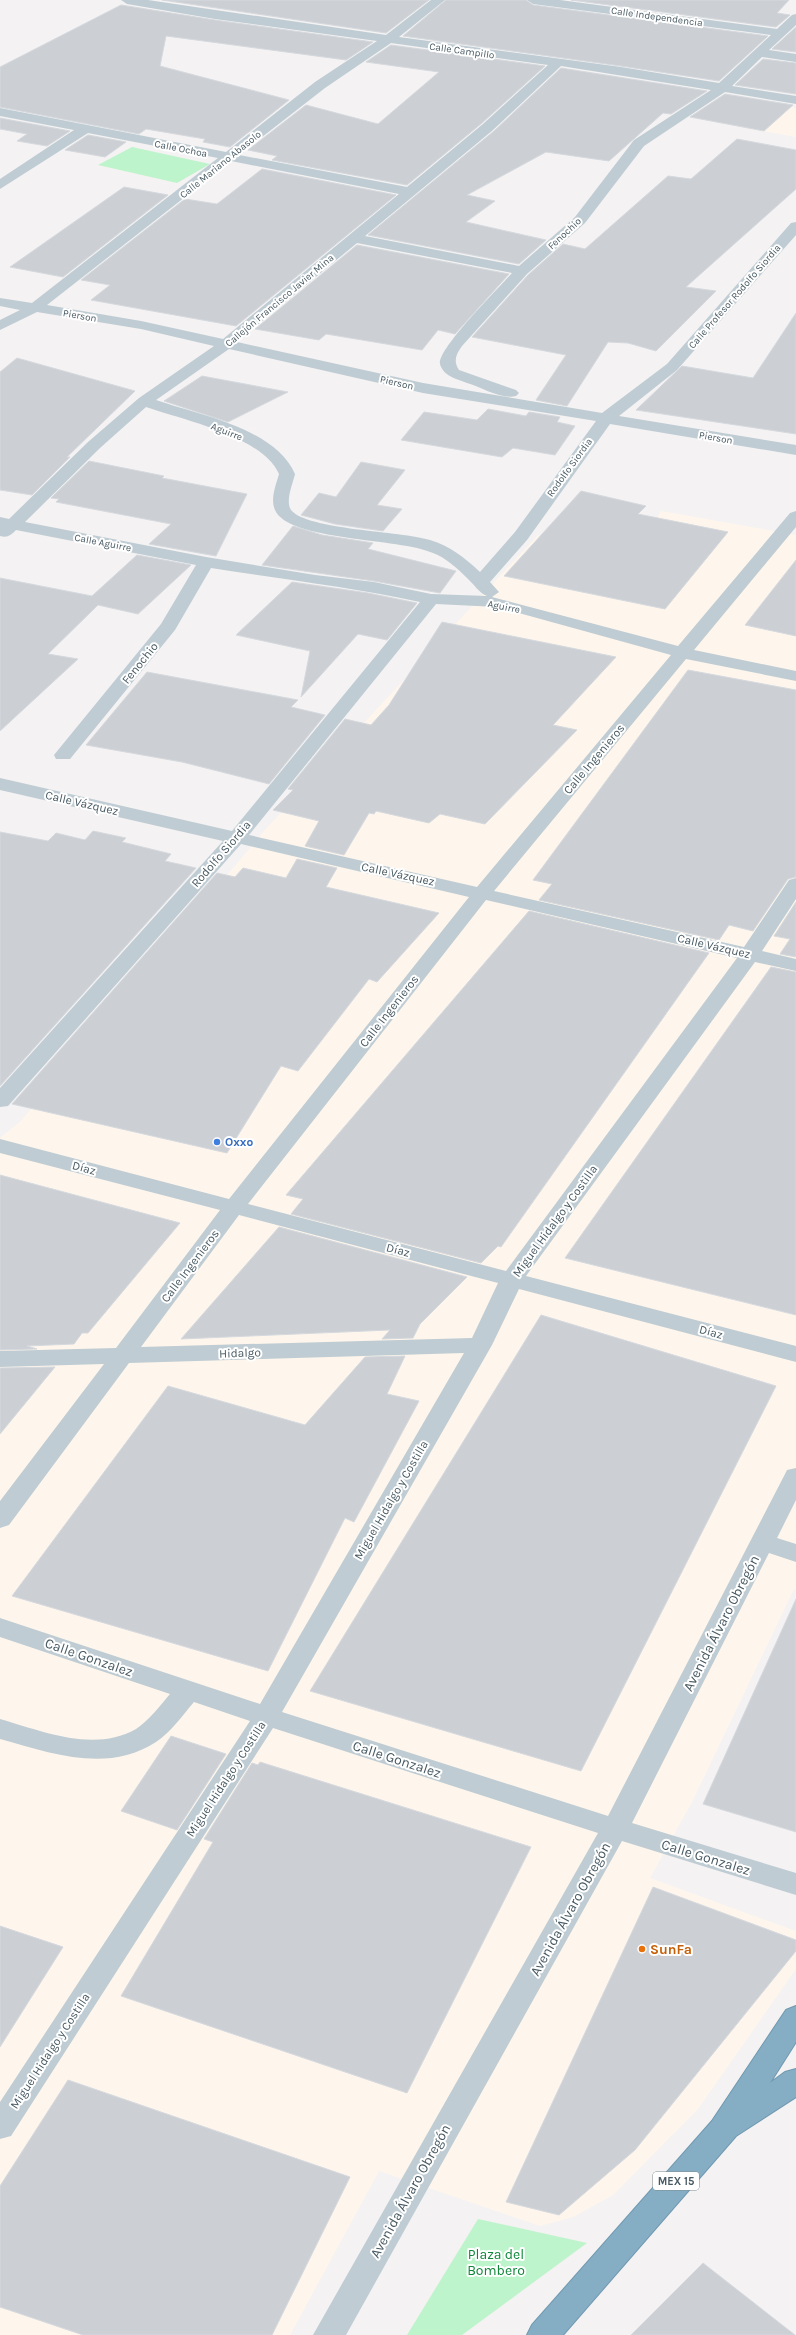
<svg xmlns="http://www.w3.org/2000/svg" width="796" height="2335" font-family="Karla,sans-serif">
<style>
.commercial{fill:#fef6ec}
.green{fill:#bef4cb}
.building{fill:#ccd0d5;stroke:#d5d9de}
.lines{fill:none;stroke-linecap:round;stroke-linejoin:round}
.highway-casing{stroke:#7099b1;stroke-width:2}
.minor{fill:#bfccd3;fill-rule:evenodd}
.highway{fill:#85aec5;fill-rule:evenodd}
.shop-dot{fill:#3f7fe0;stroke:#fff;stroke-width:1.5}
.food-dot{fill:#e8710a;stroke:#fff;stroke-width:1.5}
.labels{text-anchor:middle;stroke-width:4;stroke-linejoin:round;paint-order:stroke}
.far-street-label{font-size:10px;fill:#475962;stroke:#fff}
.shield{fill:#fff;stroke:#7e8b91;stroke-width:1}
.shield-label{font-size:11px;font-weight:bold;fill:#475962}
.street-label{font-size:12px;fill:#475962;stroke:#fff}
.shop-label{font-size:12px;font-weight:bold;fill:#366cbe;stroke:#fff;text-anchor:start}
.near-street-label{font-size:14px;fill:#475962;stroke:#fff}
.near-food-label{font-size:14px;font-weight:bold;fill:#c56008;stroke:#fff;text-anchor:start}
.near-park-label{font-size:14px;fill:#0e8739;stroke:#fff}
</style>
<rect width="100%" height="100%" fill="#f4f2f2"/>
<!-- commercial -->
<g class="commercial">
<path d="M743,100L796,108V137L720,123Z"/>
<path d="M661,511L796,535V1590L794,1589L693,1800L650,1878L796,1931V1969L698,2109L613,2195L573,2217L540,2226L379,2171L290,2335H0V1138L20,1122L265,830L538,535L635,556Z"/>
</g>
<!-- green -->
<g class="green">
<path d="M132,147L210,164L177,183L98,165Z"/>
<path d="M478,2219L587,2243L462,2335H407Z"/>
</g>
<!-- building -->
<g class="building">
<path d="M162,0H429L386,33Z"/>
<path d="M446,0H526L533,5L768,36L719,81L621,66L403,36Z"/>
<path d="M571,0H789L777,13L790,15L776,27Z"/>
<path d="M121,5L215,20L373,42L346,60L166,36L160,66L289,100L230,147L203,142L205,139L146,129L139,134L0,107V67Z"/>
<path d="M796,27V52L772,49Z"/>
<path d="M391,45L545,66L482,123L407,185L272,160L277,156L248,150L306,105L378,124L439,72L366,62Z"/>
<path d="M763,59L796,63V94L735,85Z"/>
<path d="M561,68L707,91L671,114L663,113L609,161L546,152L467,195L495,201L466,222L546,240L519,264L368,235L494,131Z"/>
<path d="M725,94L793,105L764,131L690,117Z"/>
<path d="M0,118L70,131L47,146L17,141L27,134L0,129Z"/>
<path d="M88,135L126,142L105,157L65,150Z"/>
<path d="M737,139L796,150V189L686,287L716,291L656,351L628,343L608,342L567,406L536,400L566,355L472,337L528,275L563,244L585,249L668,176L691,179Z"/>
<path d="M262,169L396,195L236,326L91,300L110,285L81,280L185,199L217,204Z"/>
<path d="M124,187L168,195L63,277L10,267Z"/>
<path d="M357,245L509,274L455,334L438,330L422,350L326,334L319,340L255,329Z"/>
<path d="M796,313V434L636,410L682,366L753,378Z"/>
<path d="M17,358L135,391L67,457H70L32,495L0,490V372Z"/>
<path d="M202,376L288,392L228,422L164,401Z"/>
<path d="M488,409L526,416L529,412L560,417L557,422L575,426L555,455L513,448L502,457L401,440L424,412L477,420Z"/>
<path d="M89,461L164,476L162,478L247,494L216,556L149,544L171,524L56,502L59,499L51,498Z"/>
<path d="M361,462L405,470L377,505L402,509L383,531L335,524L301,515L319,493L336,497Z"/>
<path d="M581,491L646,506L638,514L728,532L665,609L504,576Z"/>
<path d="M293,526L322,535L373,543L368,549L456,571L440,593L374,581L262,565Z"/>
<path d="M137,555L191,565L138,614L98,605L48,654L78,659L0,731V578L92,596Z"/>
<path d="M796,560V636L745,625Z"/>
<path d="M292,582L368,593L417,603L387,640L358,634L301,697L310,651L236,635Z"/>
<path d="M442,622L616,657L553,725L577,730L485,824L440,814L429,823L376,811L374,814L369,813L344,855L305,846L319,821L273,810L293,790L288,789L345,719L371,725L389,705Z"/>
<path d="M688,670L796,690V877L788,879L753,931L729,925L719,940L539,900L552,884L533,880Z"/>
<path d="M147,672L298,700L291,707L325,715L269,784L182,762L86,745Z"/>
<path d="M93,831L126,838L122,842L171,854L165,861L196,868L0,1086V832L48,841L56,833L85,840Z"/>
<path d="M297,859L337,868L326,887L439,913L377,982L369,979L298,1071L281,1066L227,1153L12,1104L217,873L235,877L243,868L286,878Z"/>
<path d="M796,902V957L780,954L790,939L774,936Z"/>
<path d="M529,911L709,953L501,1247L498,1246L481,1263L291,1214L303,1199L286,1195Z"/>
<path d="M771,967L796,972V1315L565,1258Z"/>
<path d="M0,1175L180,1223L88,1333H82L74,1344L27,1346L37,1349L0,1350Z"/>
<path d="M279,1227L467,1277L420,1324L413,1338L382,1339L390,1330L181,1339Z"/>
<path d="M541,1315L776,1386L581,1771L310,1691Z"/>
<path d="M405,1356L387,1394L419,1401L354,1522L345,1518L268,1671L12,1596L168,1386L305,1425L365,1357Z"/>
<path d="M55,1367L0,1434V1368Z"/>
<path d="M796,1599V1832L703,1804Z"/>
<path d="M171,1736L226,1754L177,1830L121,1811Z"/>
<path d="M260,1762L531,1847L407,2093L121,1996L213,1842L204,1839L252,1763L258,1765Z"/>
<path d="M653,1887L796,1940V1951L635,2150L559,2215L506,2202Z"/>
<path d="M0,1926L63,1947L0,2047Z"/>
<path d="M68,2080L350,2177L272,2335H83L0,2307V2186Z"/>
<path d="M703,2263L795,2335H631Z"/>
</g>
<g class="lines">
<defs>
<path id="highway" d="M796,2006V2042L770,2083L785,2072L796,2069V2097L736,2136L563,2335H527L532,2325L712,2121L786,2010Z"/>
</defs>
<!-- highway casing -->
<use href="#highway" class="highway-casing"/>
<!-- minor -->
<path class="minor" d="M121,0H148L386,35L431,0H445L399,37L621,67L719,83L771,35L533,4L527,0H560L777,29L792,15L796,14V25L769,50L796,54V62L762,57L732,86L796,96V104L725,92L644,146L585,223L527,274L462,346C456,354 453,361 459,370L516,390L519,393L516,396C502,400 481,387 467,383C457,379 443,376 440,364C437,349 500,287 512,273L357,243L237,342L423,383L602,413L667,364L791,223L796,222V235L677,370L619,416L796,445V455L610,424L527,540L490,582L499,592L492,597L678,646L790,513L796,511V527L694,650L796,671V681L686,659L494,891L744,947L789,880L796,878V899L762,951L796,959V971L755,962L526,1276L796,1346V1362L519,1289L492,1345L282,1712L608,1816L784,1476L787,1470L796,1468V1500L777,1538L796,1544V1562L769,1553L632,1823L796,1873V1895L622,1841L346,2335H313L598,1833L273,1728L11,2136L0,2139V2102L250,1721L194,1702C182,1716 171,1732 156,1742C107,1774 51,1753 0,1739V1719C42,1731 94,1753 136,1729C149,1720 160,1706 170,1694L0,1637V1618L260,1704L464,1353L129,1363L9,1525L0,1528V1501L104,1364L0,1367V1351L116,1348L220,1210L0,1153V1139L229,1199L469,897L241,844L8,1106L0,1107V1088L223,841L0,790V778L232,831L420,602C351,587 281,579 211,568L175,630L70,759H56L54,755L161,624L196,565L16,530C11,535 8,538 0,536V517L9,519L88,442L139,398L214,346L141,329L37,312L0,330V320L20,310L0,306V298L32,303L218,158L88,133L0,189V179L74,130L0,116V108L226,152L315,82L377,41L215,19L127,4ZM391,43L548,65L483,124L407,187L239,155L325,88ZM561,66L711,90L634,140L575,217L519,266L365,236L493,130ZM231,161L399,194L223,339L141,321L47,305ZM229,349L423,393L596,421L515,532L480,572C465,558 450,546 430,540C401,531 307,530 291,510C285,501 293,483 295,474C275,428 199,415 156,400ZM146,407C183,420 262,436 279,474C276,485 270,499 275,510C288,541 400,538 433,553C446,558 457,568 467,578C473,583 480,594 487,596L431,594L374,582L315,575L206,557L25,522L100,448ZM436,604L497,607L671,655L477,887L249,835ZM486,900L737,958L506,1271L248,1204ZM239,1215L498,1283L472,1338L141,1347Z"/>
<!-- highway -->
<use href="#highway" class="highway"/>
</g>
<!-- markers -->
<circle class="shop-dot" cx="217" cy="1142" r="4"/>
<circle class="food-dot" cx="642" cy="1949" r="4"/>
<g class="labels">
<!-- far-street labels -->
<g class="far-street-label">
<text transform="translate(657 16) rotate(8)" y="4">Calle Independencia</text>
<text transform="translate(462 50) rotate(8)" y="4">Calle Campillo</text>
<text transform="translate(181 148) rotate(11)" y="4">Calle Ochoa</text>
<text transform="translate(220 164) rotate(-39)" y="4">Calle Mariano Abasolo</text>
<text transform="translate(564 233) rotate(-43)" y="4">Fenochio</text>
<text transform="translate(734 296) rotate(-49)" y="4">Calle Profesor Rodolfo Siordia</text>
<text transform="translate(279 300) rotate(-40)" y="4">Callejón Francisco Javier Mina</text>
<text transform="translate(80 315) rotate(10)" y="4">Pierson</text>
<text transform="translate(397 382) rotate(13)" y="4">Pierson</text>
<text transform="translate(227 431) rotate(21)" y="4">Aguirre</text>
<text transform="translate(716 437) rotate(10)" y="4">Pierson</text>
<text transform="translate(569 467) rotate(-54)" y="4">Rodolfo Siordia</text>
<text transform="translate(103 542) rotate(11)" y="4">Calle Aguirre</text>
<text transform="translate(504 606) rotate(11)" y="4">Aguirre</text>
</g>
<!-- shield labels -->
<rect class="shield" x="653" y="2172" width="46" height="18" rx="3"/>
<g class="shield-label">
<text x="676" y="2185">MEX 15</text>
</g>
<!-- street labels -->
<g class="street-label">
<text transform="translate(140 663) rotate(-51)" y="4">Fenochio</text>
<text transform="translate(594 759) rotate(-50)" y="4">Calle Ingenieros</text>
<text transform="translate(82 803) rotate(13)" y="4">Calle Vázquez</text>
<text transform="translate(221 854) rotate(-49)" y="4">Rodolfo Siordia</text>
<text transform="translate(398 874) rotate(12)" y="4">Calle Vázquez</text>
<text transform="translate(714 946) rotate(13)" y="4">Calle Vázquez</text>
<text transform="translate(389 1011) rotate(-52)" y="4">Calle Ingenieros</text>
<text transform="translate(84 1168) rotate(15)" y="4">Díaz</text>
<text transform="translate(555 1221) rotate(-54)" y="4">Miguel Hidalgo y Costilla</text>
<text transform="translate(398 1250) rotate(14)" y="4">Díaz</text>
<text transform="translate(190 1266) rotate(-53)" y="4">Calle Ingenieros</text>
<text transform="translate(711 1332) rotate(15)" y="4">Díaz</text>
<text transform="translate(240 1353) rotate(-2)" y="4">Hidalgo</text>
<text transform="translate(391 1500) rotate(-60)" y="4">Miguel Hidalgo y Costilla</text>
<text transform="translate(226 1779) rotate(-57)" y="4">Miguel Hidalgo y Costilla</text>
<text transform="translate(50 2051) rotate(-57)" y="4">Miguel Hidalgo y Costilla</text>
</g>
<!-- shop labels -->
<g class="shop-label">
<text x="225" y="1146">Oxxo</text>
</g>
<!-- near-street labels -->
<g class="near-street-label">
<text transform="translate(721 1623) rotate(-63)" y="5">Avenida Álvaro Obregón</text>
<text transform="translate(89 1657) rotate(19)" y="5">Calle Gonzalez</text>
<text transform="translate(397 1759) rotate(18)" y="5">Calle Gonzalez</text>
<text transform="translate(706 1857) rotate(17)" y="5">Calle Gonzalez</text>
<text transform="translate(570 1909) rotate(-61)" y="5">Avenida Álvaro Obregón</text>
<text transform="translate(410 2191) rotate(-61)" y="5">Avenida Álvaro Obregón</text>
</g>
<!-- near-food labels -->
<g class="near-food-label">
<text x="650" y="1954">SunFa</text>
</g>
<!-- near-park labels -->
<g class="near-park-label">
<text x="496" y="2259">Plaza del<tspan x="496" dy="16">Bombero</tspan></text>
</g>
</g>
</svg>
